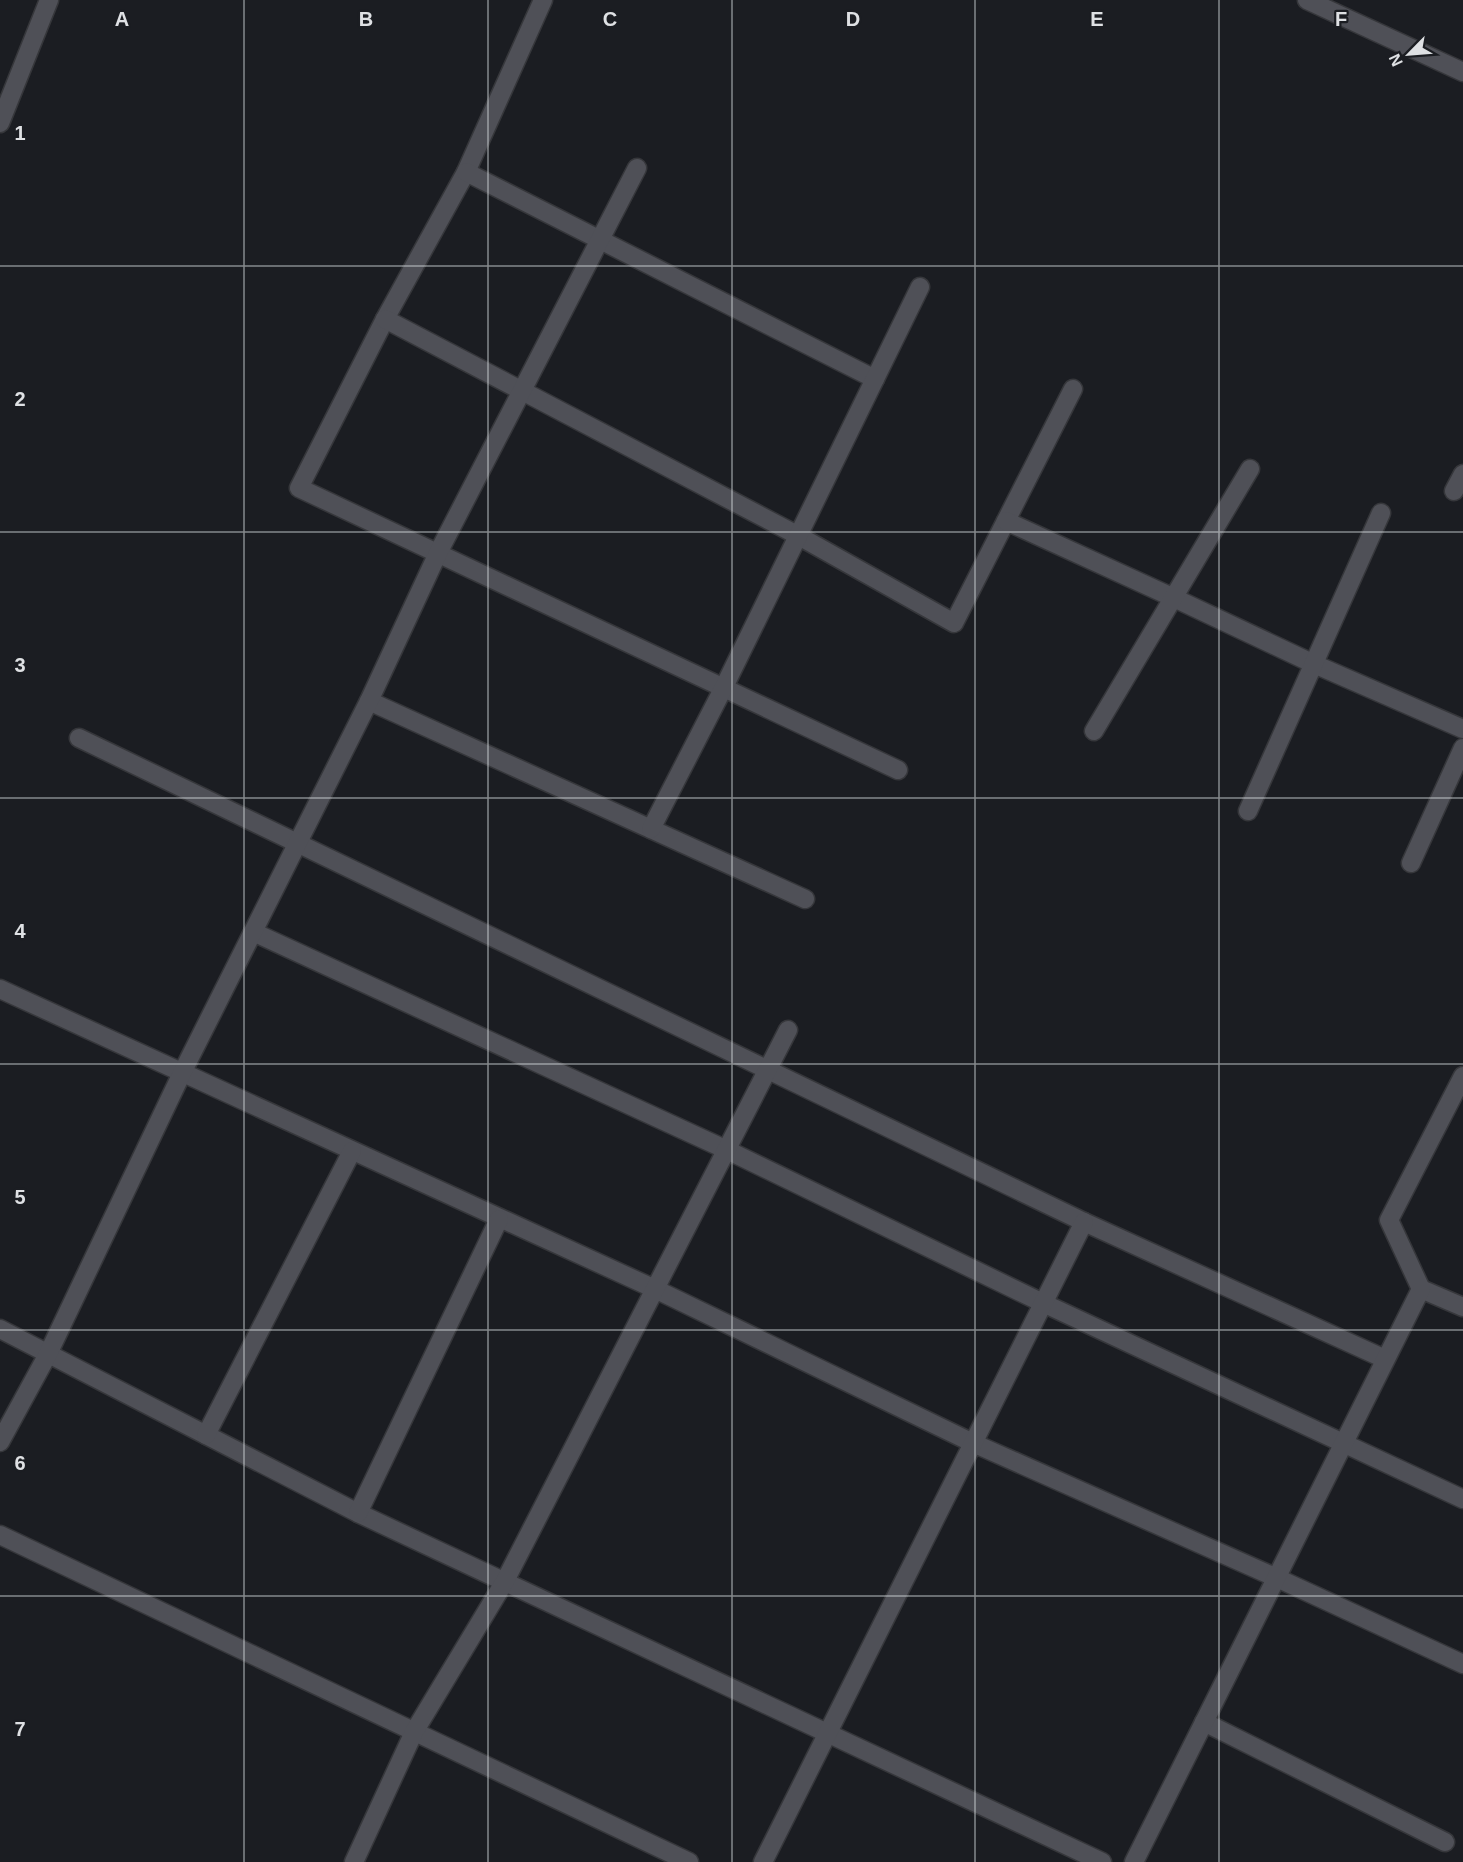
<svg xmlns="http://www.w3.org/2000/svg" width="1463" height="1862" font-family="Arial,sans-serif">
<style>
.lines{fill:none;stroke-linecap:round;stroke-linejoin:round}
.minor-casing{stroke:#36373b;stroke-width:21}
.minor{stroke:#4f5057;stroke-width:18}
.grid{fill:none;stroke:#dfe1e4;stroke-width:1.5;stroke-opacity:0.55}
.grid-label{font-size:20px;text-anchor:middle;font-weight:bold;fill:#dfe1e4;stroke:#1b1d22;stroke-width:4.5;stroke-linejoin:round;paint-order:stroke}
</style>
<rect width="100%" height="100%" fill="#1b1d22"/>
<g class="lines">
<defs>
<g id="minor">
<path d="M543,0L466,172L385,319L299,488L898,770"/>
<path d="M1307,0L1463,72"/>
<path d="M0,123L49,0"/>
<path d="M466,172L875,379"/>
<path d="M385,319L797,535L954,623L1073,389"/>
<path d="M1454,491L1463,474"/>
<path d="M1006,521L1172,597L1314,664L1463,729"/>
<path d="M369,701L805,899"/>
<path d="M1094,731L1250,469"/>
<path d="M79,738L1084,1222L1385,1359"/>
<path d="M1248,811L1381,513"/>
<path d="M651,829L724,687L920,287"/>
<path d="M1411,863L1463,748"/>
<path d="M253,932L727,1150L1043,1303L1463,1499"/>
<path d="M0,989L655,1289L973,1443L1277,1578L1463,1664"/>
<path d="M1421,1289L1463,1307"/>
<path d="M0,1329L358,1513L1102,1862"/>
<path d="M206,1435L352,1151"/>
<path d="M0,1442L48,1354L182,1073L369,701L438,553L637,168"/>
<path d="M358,1513L499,1219"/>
<path d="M0,1535L689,1862"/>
<path d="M1204,1722L1445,1842"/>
<path d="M354,1862L414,1732L505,1581L788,1030"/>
<path d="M763,1862L1084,1222"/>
<path d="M1134,1862L1421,1289L1389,1220L1463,1076"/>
</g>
</defs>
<!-- minor casing -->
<use href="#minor" class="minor-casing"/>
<!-- minor -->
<use href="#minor" class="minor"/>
</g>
<!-- grid -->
<path class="grid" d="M244,0V1862M488,0V1862M732,0V1862M975,0V1862M1219,0V1862M0,266H1463M0,532H1463M0,798H1463M0,1064H1463M0,1330H1463M0,1596H1463"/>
<g class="grid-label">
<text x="122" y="26">A</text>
<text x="366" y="26">B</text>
<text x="610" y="26">C</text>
<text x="853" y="26">D</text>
<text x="1097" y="26">E</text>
<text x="1341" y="26">F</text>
<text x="20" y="140">1</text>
<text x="20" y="406">2</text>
<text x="20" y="672">3</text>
<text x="20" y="938">4</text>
<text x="20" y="1204">5</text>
<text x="20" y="1470">6</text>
<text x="20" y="1736">7</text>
</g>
<!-- north arrow -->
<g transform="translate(1409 54) rotate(245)" stroke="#1b1d22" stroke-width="4.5" paint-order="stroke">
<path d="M0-4.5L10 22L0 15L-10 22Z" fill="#dfe1e4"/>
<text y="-9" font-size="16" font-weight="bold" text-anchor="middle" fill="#dfe1e4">N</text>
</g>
</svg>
